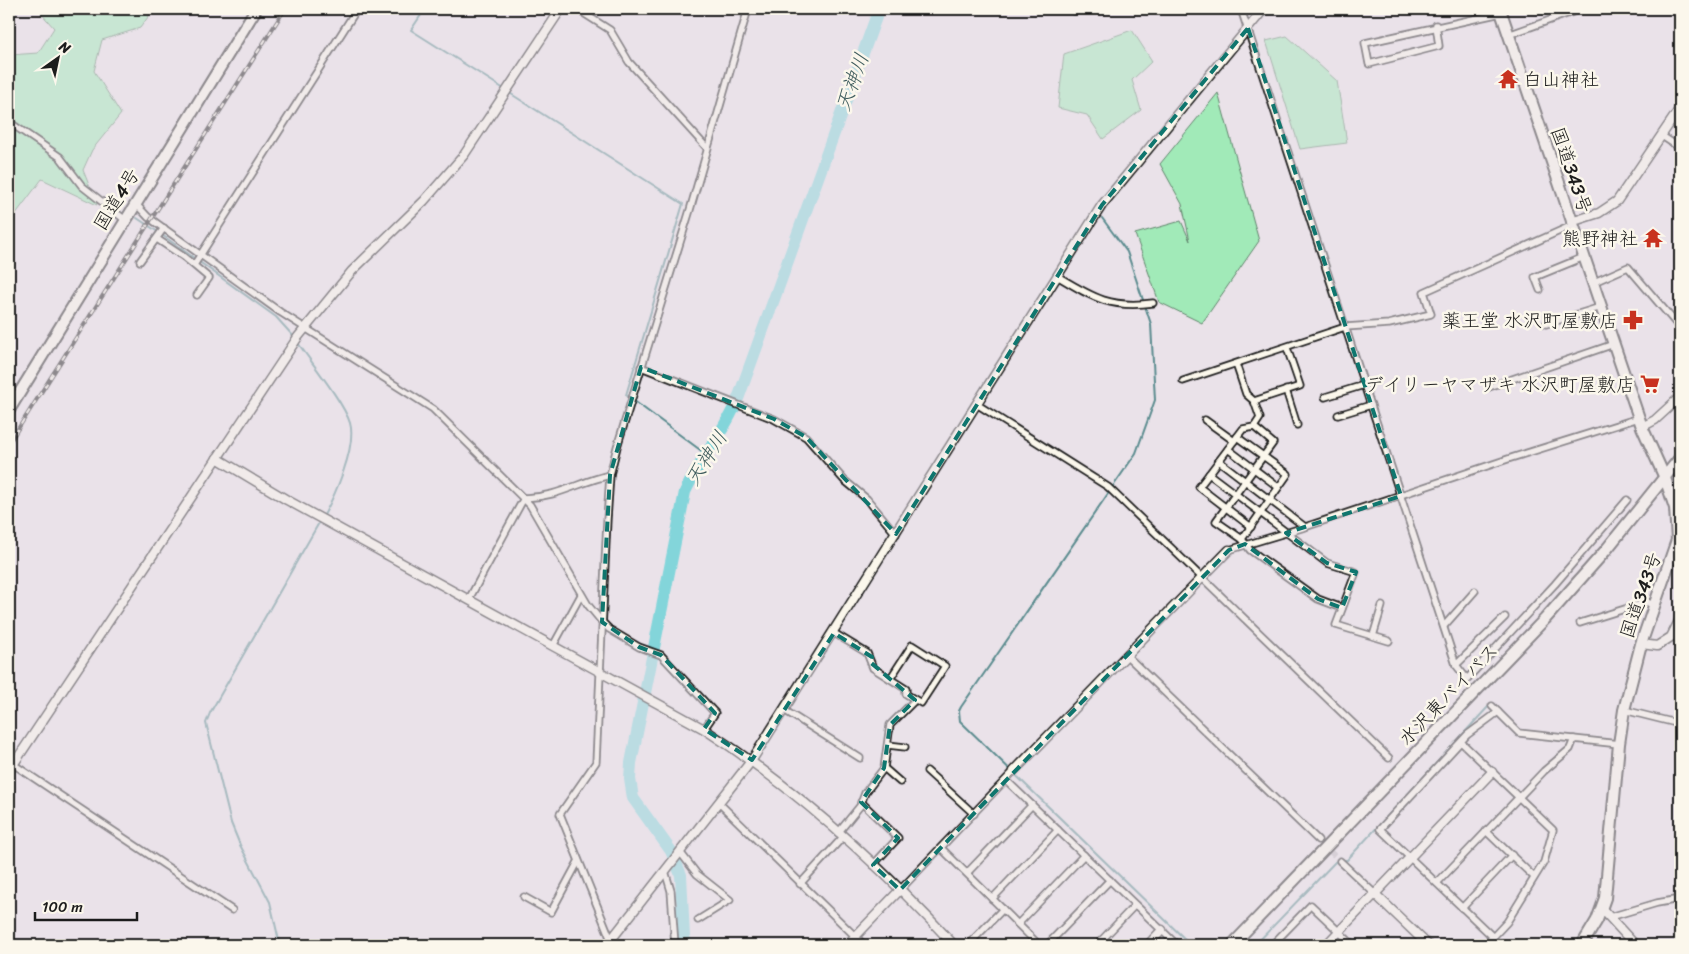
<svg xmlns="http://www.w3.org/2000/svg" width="1689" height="954" font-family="Sriracha,'Klee One',sans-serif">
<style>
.green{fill:#a1eab8;stroke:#5e836a}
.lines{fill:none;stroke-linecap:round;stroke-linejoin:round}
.stream{stroke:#5a8b8e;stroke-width:2}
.river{stroke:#83d5da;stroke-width:12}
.minor-tunnel{stroke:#c1bac0;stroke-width:5.5;stroke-dasharray:5.5 3;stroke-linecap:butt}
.minor-casing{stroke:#1c1c1c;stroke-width:9}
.tertiary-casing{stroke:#1c1c1c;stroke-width:11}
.trunk-casing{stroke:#1c1c1c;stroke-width:14}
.minor{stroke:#fbf7ec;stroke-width:5.5}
.tertiary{stroke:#fbf7ec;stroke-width:8}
.trunk{stroke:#fbf7ec;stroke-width:10}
.rail-casing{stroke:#1c1c1c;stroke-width:4}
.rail{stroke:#fbf7ec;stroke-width:2;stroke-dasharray:5.5;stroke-linecap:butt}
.marked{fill:none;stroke:#0f766e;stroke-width:4;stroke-dasharray:10 6;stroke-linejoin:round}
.labels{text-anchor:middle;stroke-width:5;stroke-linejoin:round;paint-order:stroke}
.poi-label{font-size:19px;fill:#1c1c1c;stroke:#fbf7ec;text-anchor:end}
.street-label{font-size:19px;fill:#1c1c1c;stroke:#fbf7ec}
.water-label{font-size:20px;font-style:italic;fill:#405d5e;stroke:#fbf7ec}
</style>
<rect width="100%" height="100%" fill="#eae2e9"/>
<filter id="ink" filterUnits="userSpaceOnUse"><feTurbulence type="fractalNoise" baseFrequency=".02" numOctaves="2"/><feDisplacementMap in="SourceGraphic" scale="10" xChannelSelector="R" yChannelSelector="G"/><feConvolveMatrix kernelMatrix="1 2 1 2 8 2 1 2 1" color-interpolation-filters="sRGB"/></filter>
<g filter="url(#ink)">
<!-- green -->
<g class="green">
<path d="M43,9H154L140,28L102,40L94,71L121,114L92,150L83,170L97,205L42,179L9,223V55L38,53L54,28L40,12Z"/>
<path d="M1132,30L1152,61L1132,80L1141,110L1103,139L1087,115L1058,108L1064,54Z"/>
<path d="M1287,36L1337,81L1347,143L1300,149L1266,41Z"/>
<path d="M1218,93L1259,241L1202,323L1159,302L1135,234L1181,221L1190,241L1182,204L1160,164Z"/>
</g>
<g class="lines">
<!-- stream -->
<g class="stream">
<path d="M425,9L411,30L504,89"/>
<path d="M508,92L683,204L626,395L707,455"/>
<path d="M137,218L158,232"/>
<path d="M1102,218L1127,252L1151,324L1155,400L1136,453L961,707L959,711L960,721L1191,945"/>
<path d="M162,235L276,317L294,337"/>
<path d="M298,343C311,362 344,403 350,423C357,447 334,497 323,517"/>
<path d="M280,945L270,902L240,845L231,823L206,723L210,713L320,521"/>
<path d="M1255,945L1337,860H1347L1488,707"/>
</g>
<!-- river -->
<path class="river" d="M687,945L684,937L681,875L671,851L633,798L630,779L631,763L685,492C701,457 725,432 739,396L879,9"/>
<!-- minor-tunnel -->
<path class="minor-tunnel" d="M1318,840L1340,861"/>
<defs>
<g id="minor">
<path d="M577,9L610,30L629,62L707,148"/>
<path d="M1241,9L1456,665L1467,679L1555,584L1627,500"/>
<path d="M1074,11V9"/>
<path d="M1436,25L1439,46L1369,64L1365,43L1501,13"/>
<path d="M1508,35L1581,9"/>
<path d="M9,122L60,157L82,186L124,219"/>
<path d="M1662,136L1680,148"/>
<path d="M135,203L148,217L280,312L433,409L530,505L588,605L602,622L609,629L639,647L661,655L715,713L704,729"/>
<path d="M157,239L184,257L209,278L197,295"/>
<path d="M140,261L164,228"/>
<path d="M194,265L357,9"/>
<path d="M1057,276C1092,297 1110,309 1153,303"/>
<path d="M1592,283L1628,267L1680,328"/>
<path d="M1540,290L1535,277L1584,257"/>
<path d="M1546,324L1601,307"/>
<path d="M1236,364L1246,394L1254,401L1260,418L1254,427L1243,429L1209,474L1327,563L1356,572L1336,625L1389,641"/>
<path d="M641,367L774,419L806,437L844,480L867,499L896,534"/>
<path d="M1183,381L1345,327L1389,324L1431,314L1424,292L1573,225"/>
<path d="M1489,387L1614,344"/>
<path d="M1286,390L1297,425"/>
<path d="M1325,397L1364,385"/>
<path d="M1254,401L1300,386L1287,348"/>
<path d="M978,405L1108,487L1389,758"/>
<path d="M1338,415L1371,405"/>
<path d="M1205,420L1234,441"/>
<path d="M1237,437L1288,474L1242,539L1250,550L1318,599L1342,608"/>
<path d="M1228,449L1278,487"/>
<path d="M1219,461L1305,527"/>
<path d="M1209,474L1199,487L1251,527"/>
<path d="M524,498C559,497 578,482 610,475"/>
<path d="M1242,539L1216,521L1273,443L1254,427"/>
<path d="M1229,550L1305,527L1511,458L1639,418"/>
<path d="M469,599L524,498"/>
<path d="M1580,623L1647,602L1654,606"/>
<path d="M1444,626L1475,591"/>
<path d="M834,633L867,653L873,668L906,689V694L921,703L945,666L912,645L890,679"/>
<path d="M1373,636L1382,606"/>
<path d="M553,646L581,595"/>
<path d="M1126,655L1318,840"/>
<path d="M1456,665L1505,617"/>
<path d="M1492,706L1519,733L1619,744"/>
<path d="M784,710L860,758"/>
<path d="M1624,710L1680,724"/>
<path d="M1461,742L1553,830L1544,862L1507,922L1493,937L1380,829L1467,735L1498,712"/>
<path d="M888,745L905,747"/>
<path d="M13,764L232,910"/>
<path d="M884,768L900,782"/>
<path d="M927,771L974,814"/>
<path d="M1006,780L1177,945"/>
<path d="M861,802L898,838L873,865"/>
<path d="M719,803L864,945"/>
<path d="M1486,831L1534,877"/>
<path d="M838,833L860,806L865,793L884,768L890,725L915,700"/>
<path d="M941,848L1039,945"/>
<path d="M680,852L697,874L730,900L698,920"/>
<path d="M1340,861L1375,894"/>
<path d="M665,871L671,891L675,945"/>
<path d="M967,873L1032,805"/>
<path d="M1437,883L1544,771L1570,749L1574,739"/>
<path d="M800,884L843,837"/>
<path d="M900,890L1014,771"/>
<path d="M524,897L551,912L578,862"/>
<path d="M992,899L1058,830"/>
<path d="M1462,908L1512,855"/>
<path d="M1610,917L1657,903L1680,899"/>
<path d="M1018,924L1084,855"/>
<path d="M611,940L560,814L596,762L607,520L610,475L617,447L690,210L748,9"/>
<path d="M968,945L1003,909"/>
<path d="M1047,945L1110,880"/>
<path d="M1097,945L1135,905"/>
<path d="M1272,945L1311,905L1353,945"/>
<path d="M1484,945L1493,937"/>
</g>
<g id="tertiary">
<path d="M1571,222L1599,213L1617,201L1680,108"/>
<path d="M1642,427L1655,420L1680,397"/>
<path d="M217,458L287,500L704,729C797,789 879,864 954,945"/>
<path d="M1641,644L1657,646L1671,637L1680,619"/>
<path d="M9,771L298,337L352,271L424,201L464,155L561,9"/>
<path d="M1014,771L1229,550"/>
<path d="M1375,894L1428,945"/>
<path d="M1603,910L1635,945"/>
<path d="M607,945L752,760L1102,205L1264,9"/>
<path d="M847,945L900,890"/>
<path d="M1148,945L1162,930"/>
<path d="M1326,945L1492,772"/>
</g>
<g id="trunk">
<path d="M1500,9L1642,427L1665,478L1675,508L1677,540L1641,644L1624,710L1619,744L1605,898L1597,920L1582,945"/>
<path d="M9,410L256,9"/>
<path d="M1232,945L1545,619L1606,550L1680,458"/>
</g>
</defs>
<!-- minor casing -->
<use href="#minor" class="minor-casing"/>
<!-- tertiary casing -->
<use href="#tertiary" class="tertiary-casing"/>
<!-- trunk casing -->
<use href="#trunk" class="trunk-casing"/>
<!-- minor -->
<use href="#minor" class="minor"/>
<!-- tertiary -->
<use href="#tertiary" class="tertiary"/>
<!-- trunk -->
<use href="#trunk" class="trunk"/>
<defs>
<path id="rail" d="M9,443L285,9"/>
</defs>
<!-- rail casing -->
<use href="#rail" class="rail-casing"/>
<!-- rail -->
<use href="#rail" class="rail"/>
</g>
</g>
<!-- marked area -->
<path d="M0 0H1689V954H0ZM1248,28L1401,496L1286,533L1327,563L1356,572L1342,608L1318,599L1245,544L1229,550L900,890L873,865L898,838L861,802L884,768L890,725L915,700L870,662L872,657L834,633L752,760L704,729L715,713L661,655L639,647L602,622L610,475L641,367L774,419L806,437L896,534L1102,205Z" fill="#eae2e9" fill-opacity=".55" fill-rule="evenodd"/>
<path class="marked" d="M1248,28L1401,496L1286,533L1327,563L1356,572L1342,608L1318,599L1245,544L1229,550L900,890L873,865L898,838L861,802L884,768L890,725L915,700L870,662L872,657L834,633L752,760L704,729L715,713L661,655L639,647L602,622L610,475L641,367L774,419L806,437L896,534L1102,205Z"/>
<!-- icons -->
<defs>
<symbol id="temple-bare" viewBox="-9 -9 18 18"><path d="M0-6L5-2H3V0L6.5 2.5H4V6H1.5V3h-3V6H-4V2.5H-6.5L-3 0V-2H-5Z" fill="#c8321e" stroke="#fbf7ec" stroke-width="2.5" paint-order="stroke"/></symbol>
<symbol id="pharmacy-bare" viewBox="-9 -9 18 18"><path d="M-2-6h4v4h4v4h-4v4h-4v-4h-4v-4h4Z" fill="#c8321e" stroke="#fbf7ec" stroke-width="2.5" paint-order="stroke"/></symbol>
<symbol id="supermarket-bare" viewBox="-9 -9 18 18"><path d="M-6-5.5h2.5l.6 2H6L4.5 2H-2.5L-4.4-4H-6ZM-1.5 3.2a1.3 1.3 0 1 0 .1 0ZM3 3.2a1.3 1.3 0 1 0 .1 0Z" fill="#c8321e" stroke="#fbf7ec" stroke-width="2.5" paint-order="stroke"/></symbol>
</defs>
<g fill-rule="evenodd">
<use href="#temple-bare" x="1494" y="65" width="28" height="28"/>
<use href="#temple-bare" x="1639" y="224" width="28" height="28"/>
<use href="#pharmacy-bare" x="1619" y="306" width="28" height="28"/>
<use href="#supermarket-bare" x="1636" y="370" width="28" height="28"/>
</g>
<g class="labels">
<!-- poi labels -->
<g class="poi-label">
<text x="1523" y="86" text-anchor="start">白山神社</text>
<text x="1638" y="245">熊野神社</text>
<text x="1618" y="327">薬王堂 水沢町屋敷店</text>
<text x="1635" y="391">デイリーヤマザキ 水沢町屋敷店</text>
</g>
<!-- street labels -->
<g class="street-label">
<text transform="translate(1572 170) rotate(71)" y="7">国道343号</text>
<text transform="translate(116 199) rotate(-58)" y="7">国道4号</text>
<text transform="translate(1640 595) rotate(-71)" y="7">国道343号</text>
<text transform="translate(1448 694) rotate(-46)" y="7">水沢東バイパス</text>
</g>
<!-- water labels -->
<g class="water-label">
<text transform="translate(852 82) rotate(-70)" y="7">天神川</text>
<text transform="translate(706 458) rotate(-58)" y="7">天神川</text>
</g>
</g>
<!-- margin -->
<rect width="1689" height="954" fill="none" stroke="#fbf7ec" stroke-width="30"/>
<rect x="15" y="15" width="1659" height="924" fill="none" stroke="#1c1c1c" stroke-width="2" filter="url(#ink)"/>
<!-- north arrow -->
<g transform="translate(58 58) rotate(33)" stroke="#fbf7ec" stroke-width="4" paint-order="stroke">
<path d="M0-4L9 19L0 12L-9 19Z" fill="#1c1c1c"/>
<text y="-8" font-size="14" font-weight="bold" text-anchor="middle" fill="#1c1c1c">N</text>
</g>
<!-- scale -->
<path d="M35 912v8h102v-8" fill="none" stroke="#1c1c1c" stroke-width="2.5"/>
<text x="42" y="912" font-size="15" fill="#1c1c1c" stroke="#fbf7ec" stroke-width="4" paint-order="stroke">100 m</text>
</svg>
